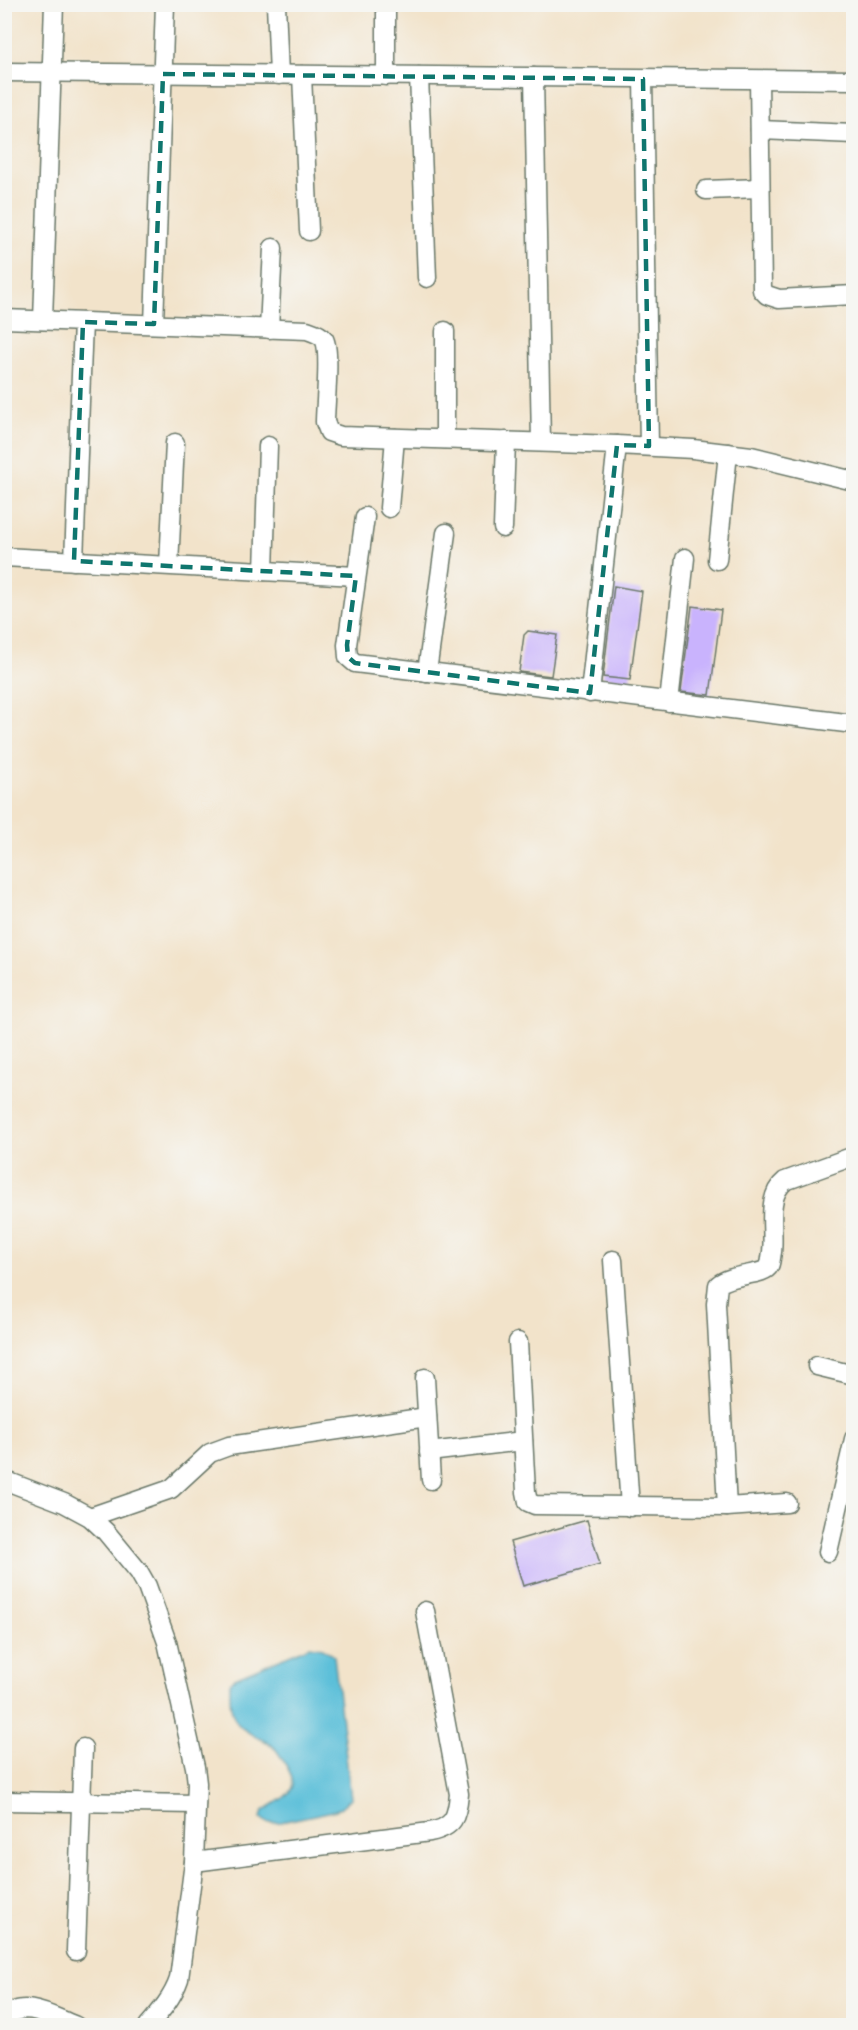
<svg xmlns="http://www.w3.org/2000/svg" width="858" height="2030" font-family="'Patrick Hand',sans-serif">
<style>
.water{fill:#5bbfd9;stroke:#3d7e86;stroke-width:1.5}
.building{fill:#c9b3fd}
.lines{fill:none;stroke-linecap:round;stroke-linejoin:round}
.minor-casing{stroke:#697768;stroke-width:21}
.minor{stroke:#fff;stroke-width:18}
.marked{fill:none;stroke:#0f766e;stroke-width:4.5;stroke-dasharray:12 8;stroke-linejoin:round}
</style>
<rect width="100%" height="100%" fill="#f6f6f2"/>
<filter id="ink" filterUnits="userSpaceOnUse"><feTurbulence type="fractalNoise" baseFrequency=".0167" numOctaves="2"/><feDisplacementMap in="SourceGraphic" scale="12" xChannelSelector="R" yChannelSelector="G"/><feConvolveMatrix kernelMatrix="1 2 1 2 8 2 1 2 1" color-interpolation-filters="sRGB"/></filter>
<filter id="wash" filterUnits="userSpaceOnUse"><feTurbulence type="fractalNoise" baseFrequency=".008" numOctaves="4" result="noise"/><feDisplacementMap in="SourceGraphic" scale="24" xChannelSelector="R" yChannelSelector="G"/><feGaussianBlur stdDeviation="1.35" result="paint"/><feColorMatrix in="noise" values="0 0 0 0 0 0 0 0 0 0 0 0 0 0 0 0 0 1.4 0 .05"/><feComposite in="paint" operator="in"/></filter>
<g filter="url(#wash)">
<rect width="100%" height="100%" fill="#f2e3ca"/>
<!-- water -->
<path class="water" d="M310,1646L323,1648L334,1656L351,1798L341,1808L333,1811L281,1822L267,1823L261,1818L263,1811C286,1795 304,1792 284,1762C280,1756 276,1747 270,1744C260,1738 245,1733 238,1724C229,1711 230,1698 230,1683L235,1678Z"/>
<g id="blocks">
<!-- building -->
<g class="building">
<path d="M614,586L642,591L630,680L603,677Z"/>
<path d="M692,606L721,610L710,695L681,692Z"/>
<path d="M528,631L557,635L551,676L519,672L524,635Z"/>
<path d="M587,1520L600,1564L523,1586L510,1542Z"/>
</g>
</g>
</g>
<g filter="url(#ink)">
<use href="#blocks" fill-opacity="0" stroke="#697768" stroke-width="1.5"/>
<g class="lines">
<defs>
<g id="minor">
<path d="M276,4L279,75"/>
<path d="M386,4V76"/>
<path d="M4,72L854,80"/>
<path d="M302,75L309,231"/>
<path d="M419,76L427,278"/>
<path d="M534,77L541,442"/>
<path d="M643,79L649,446"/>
<path d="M759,80L762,290L767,295L779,299L854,295"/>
<path d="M760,130L854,134"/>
<path d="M706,190L760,188"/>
<path d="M4,319L307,330C313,332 320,334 324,339C331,351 325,406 325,422L329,432L341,436L617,445L693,449L751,456L854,481"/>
<path d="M43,320L54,4"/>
<path d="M154,324L165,4"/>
<path d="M269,329L273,248"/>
<path d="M445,439V331"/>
<path d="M389,508L395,438"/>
<path d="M365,517L347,645L348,657L355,663L854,724"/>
<path d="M503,528L506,441"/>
<path d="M4,557L356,576"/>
<path d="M717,560L728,453"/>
<path d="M74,561L83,322"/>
<path d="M169,565L175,443"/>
<path d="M264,571L268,446"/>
<path d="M427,672L446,533"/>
<path d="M590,693L617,445"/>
<path d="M669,702L685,558"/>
<path d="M613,1260L630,1507"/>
<path d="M518,1342L526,1492L528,1502L535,1505L727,1507L787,1503"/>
<path d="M817,1366L854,1375"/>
<path d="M425,1378L431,1480"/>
<path d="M429,1452L523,1441"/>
<path d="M4,1480L64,1503L90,1517L106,1532L139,1572L147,1586L167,1642L195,1767L197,1783L194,1862L179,1979C173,1997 161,2011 148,2026"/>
<path d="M727,1507L716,1304L718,1285C732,1273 764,1276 769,1266C771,1263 771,1256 772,1252C775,1229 765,1197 785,1181L854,1156"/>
<path d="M90,1517L171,1489L210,1453L229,1446L427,1417"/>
<path d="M828,1552L854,1439"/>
<path d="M4,1801L196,1804"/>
<path d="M194,1862L430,1832C454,1827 457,1817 459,1794L425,1611"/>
<path d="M76,1951L83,1748"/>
<path d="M4,2020C20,1996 55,2018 76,2026"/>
</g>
</defs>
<!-- minor casing -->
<use href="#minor" class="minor-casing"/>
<!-- minor -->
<use href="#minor" class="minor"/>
</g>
</g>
<!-- marked area -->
<path class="marked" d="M163,74L643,79L649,446L617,445L590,693L355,663L348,657L347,645L356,576L74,561L83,322L154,324Z"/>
<!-- margin -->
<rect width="858" height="2030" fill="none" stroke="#f6f6f2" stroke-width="24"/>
</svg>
